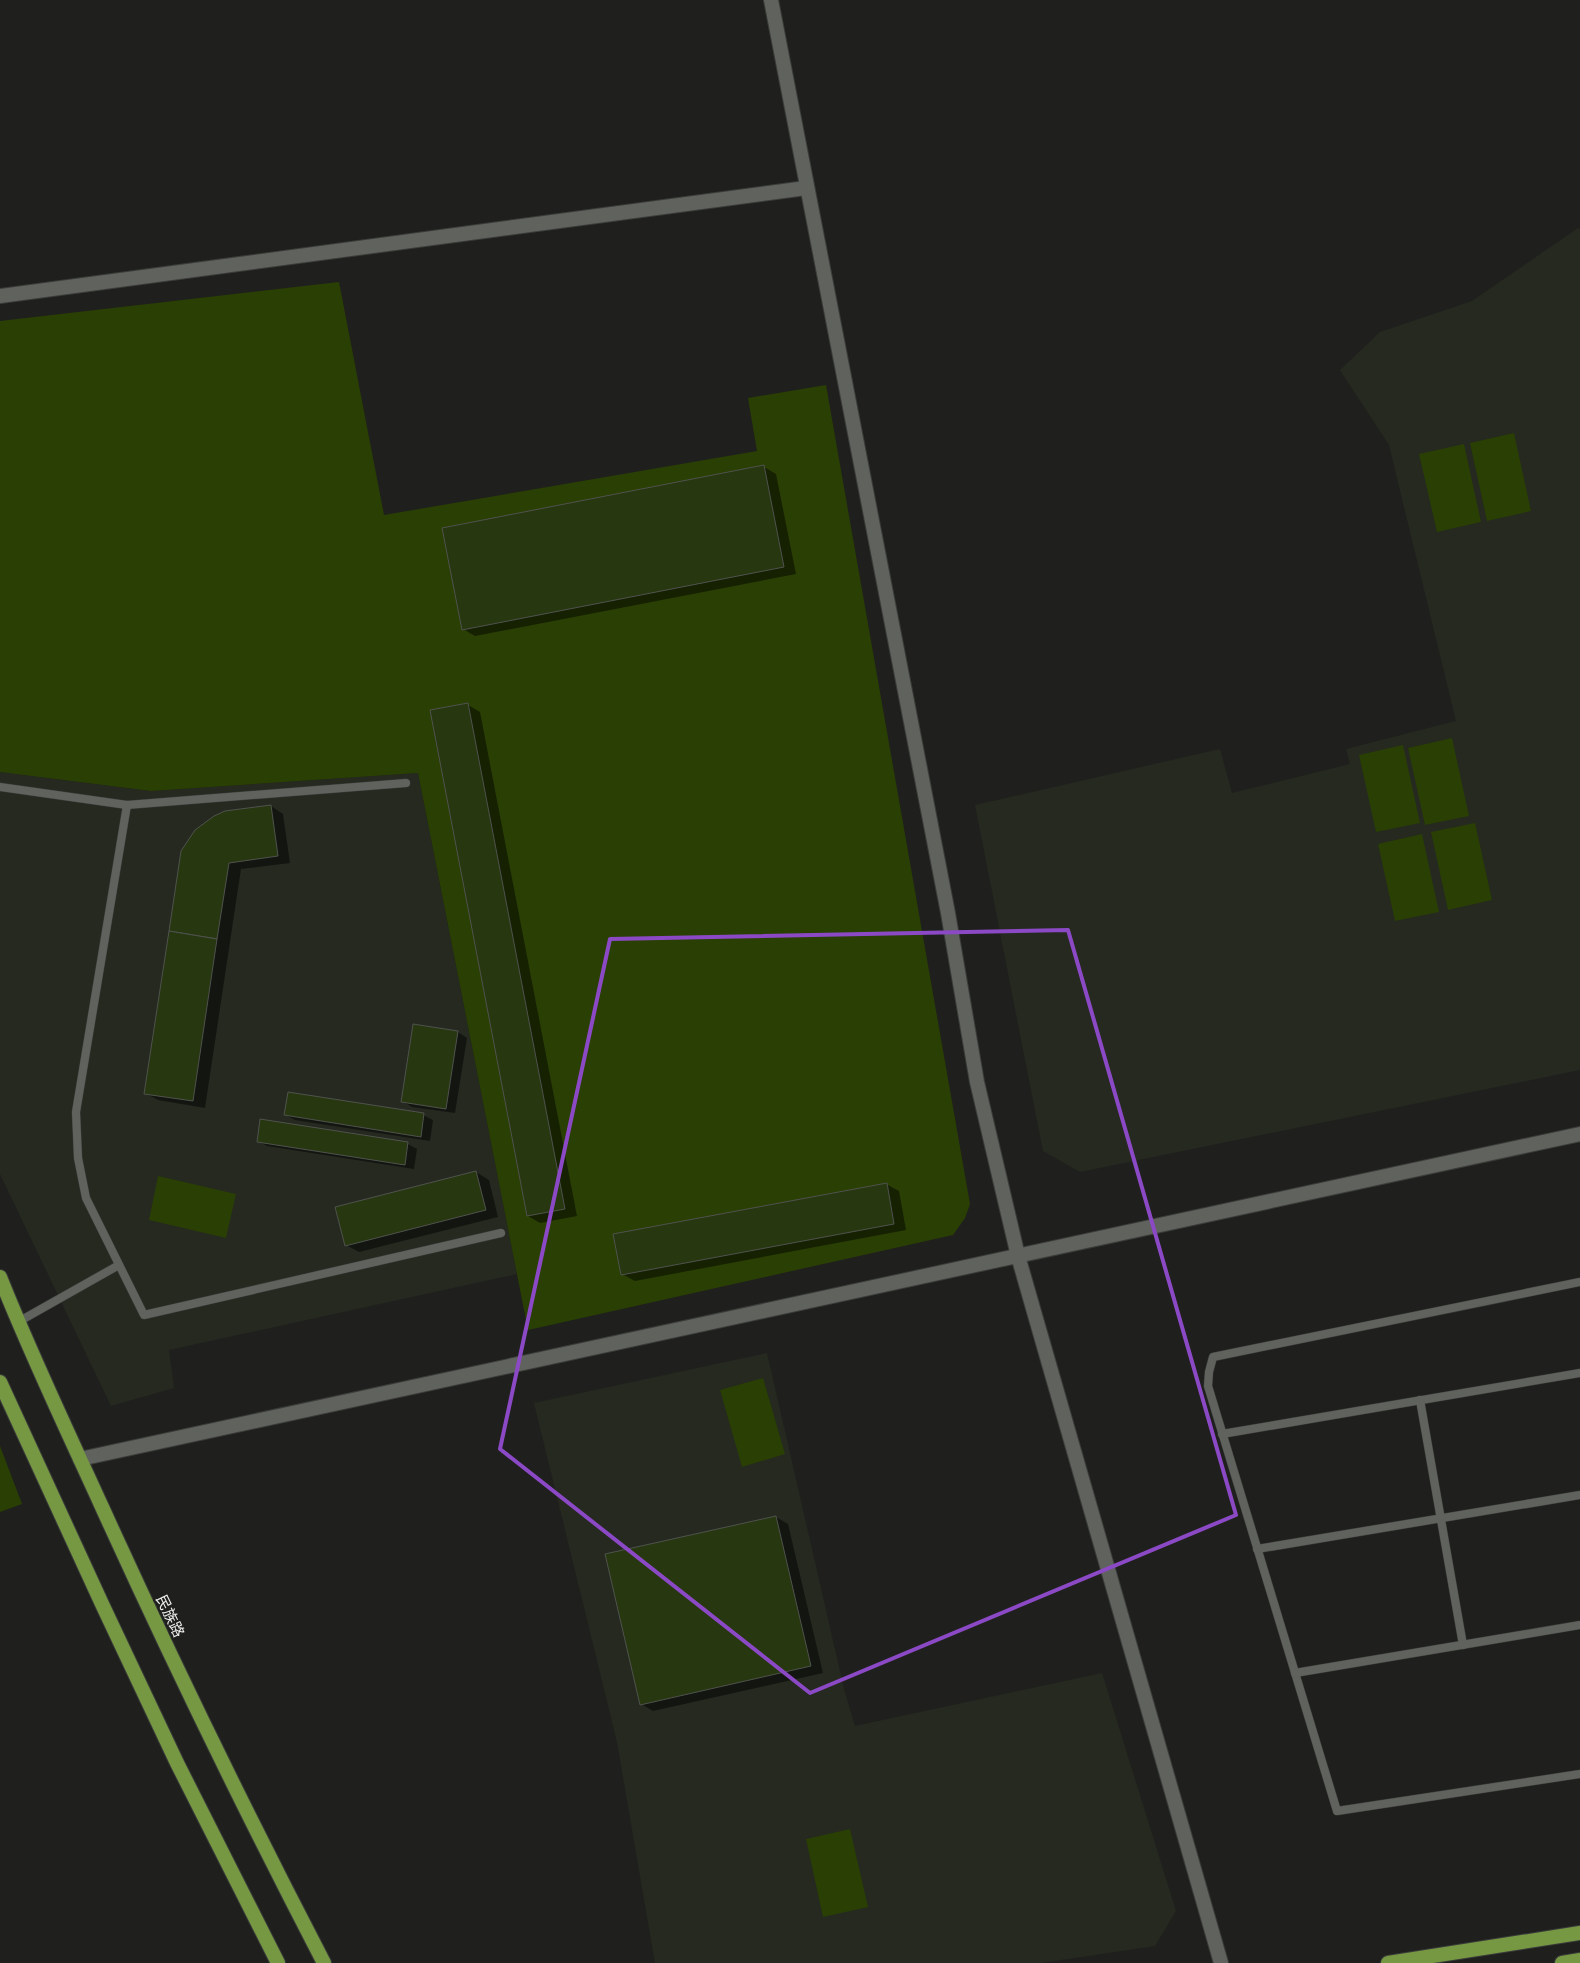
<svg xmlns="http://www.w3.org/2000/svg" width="1580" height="1963" font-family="'Open Sans','Noto Sans SC',sans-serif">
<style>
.built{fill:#252920}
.green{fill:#2a3f04}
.shadow{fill:#0007}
.building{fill:#273710;stroke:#50524e}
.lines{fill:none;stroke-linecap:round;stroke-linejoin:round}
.service-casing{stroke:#3b3d3a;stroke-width:9}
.tertiary-casing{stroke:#3b3d3a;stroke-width:16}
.primary-casing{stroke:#3b3d3a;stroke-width:16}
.service{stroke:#60625e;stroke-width:8}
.tertiary{stroke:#60625e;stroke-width:14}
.primary{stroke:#779843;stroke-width:14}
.marked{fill:none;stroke:#8c49c6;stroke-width:4;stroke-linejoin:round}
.labels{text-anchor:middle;stroke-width:4.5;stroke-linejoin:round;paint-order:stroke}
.street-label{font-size:15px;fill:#eef0ed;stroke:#1f201d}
</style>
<rect width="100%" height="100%" fill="#1f201d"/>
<!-- built -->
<g class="built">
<path d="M1578,228L1580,229V1070L1080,1172L1043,1151L975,805L1220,749L1232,793L1350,764L1346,749L1456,721L1389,445L1340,370L1380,332L1472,301Z"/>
<path d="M0,772L151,791L418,773L517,1274L169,1350L174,1388L111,1406L0,1174Z"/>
<path d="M767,1353L845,1693L855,1726L1102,1673L1176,1911L1155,1946L1041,1963H655L617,1742L534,1403Z"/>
</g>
<!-- green -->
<g class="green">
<path d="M339,282L384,515L757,451L748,398L826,385L970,1204L965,1218L953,1235L528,1330L418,773L151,791L0,772V321Z"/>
<path d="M1514,433L1531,511L1487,521L1470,443Z"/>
<path d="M1464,444L1481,522L1437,532L1419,454Z"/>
<path d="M1452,738L1469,816L1425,825L1408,748Z"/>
<path d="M1403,745L1420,823L1376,832L1359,755Z"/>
<path d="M1475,823L1492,900L1448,910L1431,832Z"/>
<path d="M1422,834L1439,912L1395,921L1378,844Z"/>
<path d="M158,1176L236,1194L226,1238L149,1220Z"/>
<path d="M763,1378L785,1454L742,1467L720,1390Z"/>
<path d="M0,1446L22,1504L0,1512Z"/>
<path d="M850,1829L868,1907L823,1917L806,1839Z"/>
</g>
<!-- shadow -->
<g class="shadow">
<path d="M764,467L776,474L796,574L475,636L463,629Z"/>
<path d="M468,705L480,712L577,1216L540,1223L528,1216Z"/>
<path d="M271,806L283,814L290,863L241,869L205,1108L158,1100L145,1093L196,831L204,823L225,812Z"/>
<path d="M458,1032L467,1038L455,1113L412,1107L402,1101Z"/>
<path d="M286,1115H423L433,1120L430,1141L295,1120Z"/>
<path d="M258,1141L408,1144L417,1149L414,1169L267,1146Z"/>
<path d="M476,1172L489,1180L498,1217L359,1252L346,1245Z"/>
<path d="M886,1184L899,1191L906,1230L635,1281L622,1274Z"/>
<path d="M776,1517L788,1524L823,1673L653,1711L641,1704Z"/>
</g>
<!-- building -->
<g class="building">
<path d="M764,465L784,567L462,630L442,528Z"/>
<path d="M468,703L565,1209L527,1216L430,710Z"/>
<path d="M271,805L278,856L229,863L217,939L169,931L181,851L195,830L214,816L225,811Z"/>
<path d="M169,931L217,939L193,1101L144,1094Z"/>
<path d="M413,1024L458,1031L446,1109L401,1102Z"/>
<path d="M288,1092L424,1113L421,1137L284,1115Z"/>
<path d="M260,1119L408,1142L405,1165L257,1142Z"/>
<path d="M476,1171L486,1210L345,1246L335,1207Z"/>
<path d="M887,1183L894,1224L621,1275L613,1234Z"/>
<path d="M776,1516L811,1666L640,1705L605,1554Z"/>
</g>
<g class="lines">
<defs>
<g id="service">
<path d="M0,787L127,805L406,783"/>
<path d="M127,805L76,1112L78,1158L86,1198L144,1315L501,1233"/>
<path d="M1580,1282L1213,1357L1209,1372L1208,1386L1337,1811L1580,1774"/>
<path d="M18,1322L119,1265"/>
<path d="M1420,1400L1463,1645"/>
<path d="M1222,1434L1580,1373"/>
<path d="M1257,1549L1580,1495"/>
<path d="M1295,1673L1580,1625"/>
</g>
<g id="tertiary">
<path d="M771,0L948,913L977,1082L1018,1256L1221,1963"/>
<path d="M0,296L806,188"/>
<path d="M80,1459L1580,1134"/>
</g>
<g id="primary">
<path d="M0,1277C31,1355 67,1430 102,1507C172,1661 246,1813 324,1963"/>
<path d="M0,1382L102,1604L177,1763L278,1963"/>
<path d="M1388,1963L1580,1933"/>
<path d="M1562,1963L1580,1960"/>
</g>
</defs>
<!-- service casing -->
<use href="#service" class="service-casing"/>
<!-- tertiary casing -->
<use href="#tertiary" class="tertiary-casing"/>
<!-- primary casing -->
<use href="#primary" class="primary-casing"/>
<!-- service -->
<use href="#service" class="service"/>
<!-- tertiary -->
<use href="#tertiary" class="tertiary"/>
<!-- primary -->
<use href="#primary" class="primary"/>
</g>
<!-- marked area -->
<path class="marked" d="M1068,930L1236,1515L810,1693L500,1449L610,939Z"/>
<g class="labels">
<!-- street labels -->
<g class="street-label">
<text transform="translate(170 1616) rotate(64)" y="5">民族路</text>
</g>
</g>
</svg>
